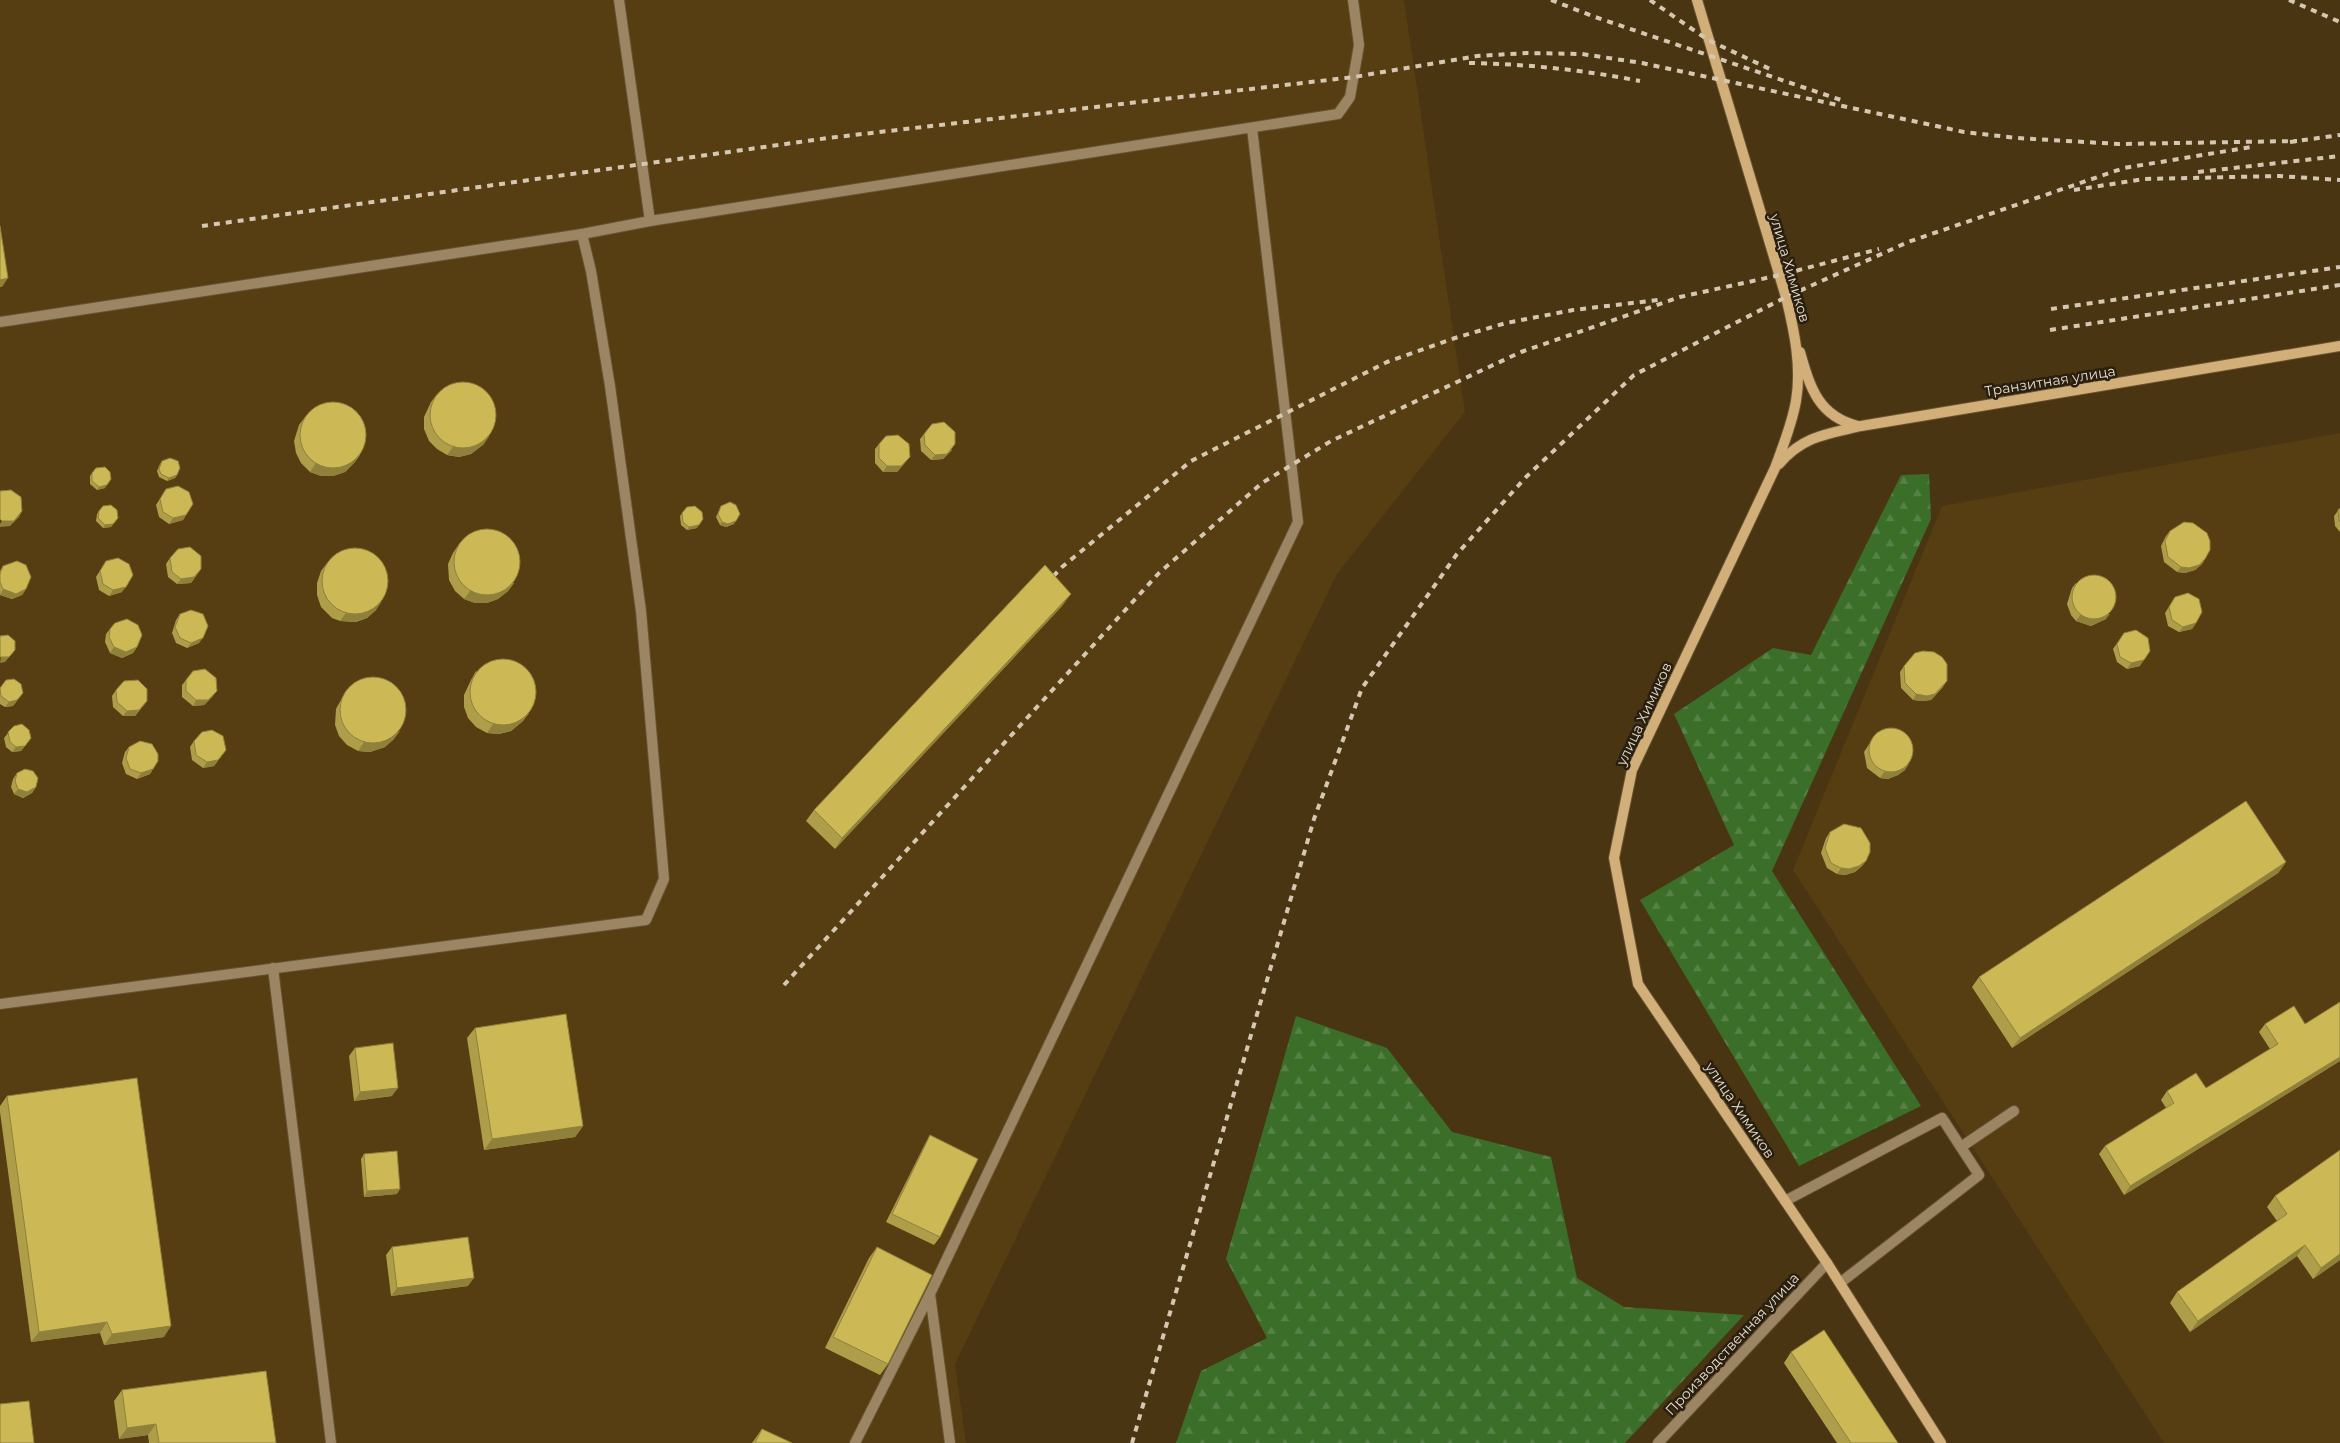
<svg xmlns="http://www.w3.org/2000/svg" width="2340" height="1443" font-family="Montserrat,sans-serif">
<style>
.built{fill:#563d12}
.forest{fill:url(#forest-firs)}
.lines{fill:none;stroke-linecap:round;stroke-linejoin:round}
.lane-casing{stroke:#665333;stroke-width:12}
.street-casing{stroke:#665333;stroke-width:12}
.secondary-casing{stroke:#665333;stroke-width:12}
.lane{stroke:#9b8563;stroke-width:10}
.street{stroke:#9b8563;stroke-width:10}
.secondary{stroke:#d2af78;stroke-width:10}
.rail{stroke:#d5c7b2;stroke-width:4;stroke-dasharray:6 6;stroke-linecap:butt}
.wall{fill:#af9e49}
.shaded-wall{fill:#8f813c}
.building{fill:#ccb855;stroke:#8f813c}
.labels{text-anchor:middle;stroke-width:5;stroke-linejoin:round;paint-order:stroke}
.street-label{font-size:14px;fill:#e8dbc8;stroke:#281f10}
</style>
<defs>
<pattern id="forest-firs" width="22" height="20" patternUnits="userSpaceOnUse" patternTransform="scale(1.25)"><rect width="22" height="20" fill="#3b6e29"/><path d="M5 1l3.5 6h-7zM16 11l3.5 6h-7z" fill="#578247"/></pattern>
</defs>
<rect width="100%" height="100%" fill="#493512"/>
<!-- built -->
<g class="built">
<path d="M0,0H1404L1465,412L1337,574L955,1364L966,1443H0Z"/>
<path d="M2340,433V1443H2164L1793,870L1942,506Z"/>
</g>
<!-- forest -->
<g class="forest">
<path d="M1929,474L1931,519L1772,871L1921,1106L1799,1166L1640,900L1734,845L1674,714L1773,648L1811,655L1901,475Z"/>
<path d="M1296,1016L1387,1048L1452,1132L1551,1157L1577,1278L1624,1307L1744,1315L1625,1443H1176L1201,1371L1267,1338L1226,1259Z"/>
</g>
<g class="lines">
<defs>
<g id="lane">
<path d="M650,221L1338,114L1350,97L1359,45L1353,0"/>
<path d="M582,234L650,221L619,0"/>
<path d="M0,322L582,234L591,271L610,386L641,611L664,879L646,920L0,1004"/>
<path d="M273,968L331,1443"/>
<path d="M1961,1147L2014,1111"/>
<path d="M1785,1201L1942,1118L1979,1175L1840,1283"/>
<path d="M930,1294L950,1443"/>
<path d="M855,1443L930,1294L1298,522L1252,128"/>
</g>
<path id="street" d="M1658,1443L1827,1263"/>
<g id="secondary">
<path d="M1697,0L1786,297C1794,330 1802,366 1796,401C1792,424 1783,446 1775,468L1632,770L1614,858L1638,984L1827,1263L1941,1443"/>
<path d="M1800,352C1810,387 1818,416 1858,426"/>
<path d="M1779,464C1803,436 1827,434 1861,426L2340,346"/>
</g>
</defs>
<!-- lane casing -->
<use href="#lane" class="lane-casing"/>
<!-- street casing -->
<use href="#street" class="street-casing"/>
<!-- secondary casing -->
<use href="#secondary" class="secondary-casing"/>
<!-- lane -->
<use href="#lane" class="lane"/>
<!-- street -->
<use href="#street" class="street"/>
<!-- secondary -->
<use href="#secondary" class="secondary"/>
<!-- rail -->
<g class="rail">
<path d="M1551,0L1595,17L1841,100"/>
<path d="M1650,0L1708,40L1772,70"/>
<path d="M2289,0L2340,22"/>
<path d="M1469,63C1527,64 1583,70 1640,81"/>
<path d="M2290,142L2340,135"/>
<path d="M2198,172L2340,156"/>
<path d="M2074,190L2144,179L2279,176L2340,180"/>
<path d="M202,226L828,138L1354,77L1477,56L1527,53L1582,54L1642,63L1964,132L2017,138L2119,144L2297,141"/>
<path d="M2051,309L2340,267"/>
<path d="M2050,330L2340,285"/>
<path d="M1045,585L1062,567L1191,461L1387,362L1455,338L1506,323L1573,310L1658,300"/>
<path d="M784,985L1159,573L1262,483L1331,441L1521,352L1680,297L1780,275L1879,249"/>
<path d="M1132,1443L1314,819L1362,688L1457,554L1526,477L1634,375L1786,297L1908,242L2124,168L2251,147"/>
</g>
</g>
<!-- wall -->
<g class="wall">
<path d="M437,394L484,444L471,454L459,457L447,455L437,449L429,441L424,429V417L431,402Z"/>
<path d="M305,417L360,455L354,463L345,472L333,476H321L310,472L301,463L296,453L294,441L299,425Z"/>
<path d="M924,434L952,450L943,459L931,460L921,451L920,439Z"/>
<path d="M879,444L910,457L897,472H883L875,463V449Z"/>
<path d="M162,461L177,475L175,478L167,481L159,477L157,471L160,464Z"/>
<path d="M92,473L105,488L97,490L90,484V476Z"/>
<path d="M166,489L186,515L183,520L169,524L159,517L156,505Z"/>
<path d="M721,506L734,524L726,527L720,525L716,517Z"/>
<path d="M687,507L697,528L687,530L681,525L680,516Z"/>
<path d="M2340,508V532L2335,526L2334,516Z"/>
<path d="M99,511L118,518L111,527L103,528L96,521L97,514Z"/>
<path d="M2170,531L2205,559L2202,564L2195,570L2185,573L2177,572L2164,562L2161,546L2166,536Z"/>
<path d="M459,544L514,583L508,591L498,599L487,603H475L464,599L455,591L449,580L448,564L453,553Z"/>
<path d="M170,558L201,569L191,583L177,584L168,577L166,564Z"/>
<path d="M106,561L122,592L109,596L99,590L96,577Z"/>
<path d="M327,563L376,610L367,618L356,622L340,621L332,618L321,607L317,595V583L321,571Z"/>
<path d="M3,566L26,589L22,595L12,599L0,595V571Z"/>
<path d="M2076,583L2106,619L2091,626L2076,621L2071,615L2067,604L2072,588Z"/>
<path d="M2175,597L2196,623L2192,629L2179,632L2168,626L2165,613Z"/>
<path d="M1063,605L835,849L806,821L814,810Z"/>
<path d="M180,614L199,643L187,648L176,643L172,633L176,620Z"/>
<path d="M115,623L137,647L133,653L122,658L110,653L105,642L106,634Z"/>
<path d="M2124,633L2140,666L2127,669L2117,662L2113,649Z"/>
<path d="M1904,666L1943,687L1931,700L1923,701L1913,700L1901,688L1900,672Z"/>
<path d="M476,671L529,713L523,721L511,731L499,734L487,733L476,727L468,718L464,707V695L471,680Z"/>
<path d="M186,680L213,696L204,705L193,706L182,697V685Z"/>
<path d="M0,688L23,693L13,706L5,707L0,704Z"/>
<path d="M347,689L394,739L385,747L370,752L358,751L347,745L339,736L335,725L336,709L342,698Z"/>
<path d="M116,690L147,701L135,716H123L113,707L112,696Z"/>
<path d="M14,726L31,738L21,751L12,752L6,747L4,738Z"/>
<path d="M1877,732L1905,770L1898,775L1888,779L1880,778L1867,768L1864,752Z"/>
<path d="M194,741L226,750L214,766L203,768L192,760L190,747Z"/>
<path d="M129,747L153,769L150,774L137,779L126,774L122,763L125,752Z"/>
<path d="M17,773L36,787L32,793L23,798L14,794L11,787L13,779Z"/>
<path d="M1830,832L1866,861L1862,866L1855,872L1845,875L1837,874L1827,868L1821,853L1826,838Z"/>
<path d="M2286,862L2278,873L2012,1048L1972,987L1979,977Z"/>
<path d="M2340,1002V1061L2124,1195L2099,1154L2105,1146L2166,1108L2161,1100L2167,1091L2206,1088L2270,1049L2259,1032L2265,1024H2305Z"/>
<path d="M475,1028L583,1126L575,1137L484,1150L467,1038Z"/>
<path d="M355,1048L392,1096L354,1101L349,1056Z"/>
<path d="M7,1096L164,1337L104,1345L100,1333L31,1342L0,1112V1106Z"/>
<path d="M930,1135L940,1237L934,1245L886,1222L925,1144Z"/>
<path d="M364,1154L397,1194L364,1197L361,1159Z"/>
<path d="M2275,1196L2340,1260L2313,1279L2297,1256L2190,1332L2170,1303L2177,1292L2277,1221L2267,1207Z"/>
<path d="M392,1247L468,1286L391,1296L386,1255Z"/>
<path d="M877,1247L888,1364L880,1375L825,1348L869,1258Z"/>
<path d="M1791,1352L1898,1443H1837L1784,1363Z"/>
<path d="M122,1390L276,1443H149L148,1435L119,1439L114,1401Z"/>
<path d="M762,1429L792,1443H752Z"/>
</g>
<!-- shaded-wall -->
<g class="shaded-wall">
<path d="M8,278L2,287H0V280Z"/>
<path d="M490,435L484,444L471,454L459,457L447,455L453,447Z"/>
<path d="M955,444L943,459L931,460L935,455Z"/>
<path d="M360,455L354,463L345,472L333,476H321L310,472L316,463Z"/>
<path d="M910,457L897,472H883L887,466Z"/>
<path d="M177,475L175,478L167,481L169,478Z"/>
<path d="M107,485L105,488L97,490L99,487Z"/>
<path d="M22,511L19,517L10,526L0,527V524L2,521Z"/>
<path d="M186,515L183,520L169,524L173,518Z"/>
<path d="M736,521L734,524L726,527L720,525L722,522Z"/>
<path d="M113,524L111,527L103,528L105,525Z"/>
<path d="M699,525L697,528L687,530L689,527Z"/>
<path d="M2205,559L2202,564L2195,570L2185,573L2177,572L2181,567Z"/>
<path d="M201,569L191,583L177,584L181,579Z"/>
<path d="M514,583L508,591L498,599L487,603H475L464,599L470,591Z"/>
<path d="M126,587L122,592L109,596L113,590Z"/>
<path d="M3,589H26L22,595L12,599L0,595Z"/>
<path d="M1071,594L1063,605L835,849L842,838Z"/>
<path d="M382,601L376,610L367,618L356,622L340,621L346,613Z"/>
<path d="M2110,614L2106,619L2091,626L2076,621L2080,615Z"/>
<path d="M2196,623L2192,629L2179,632L2183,627Z"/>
<path d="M203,638L199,643L187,648L191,643Z"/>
<path d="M114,647H137L133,653L122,658L110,653Z"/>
<path d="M15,650L5,662L0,663L1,657Z"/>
<path d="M2144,660L2140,666L2127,669L2131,663Z"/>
<path d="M1947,681L1943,687L1931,700L1923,701L1913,700L1916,694Z"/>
<path d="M217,691L213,696L204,705L193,706L196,700Z"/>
<path d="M17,700L13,706L5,707L9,702Z"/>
<path d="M147,701L135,716H123L127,711Z"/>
<path d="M529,713L523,721L511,731L499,734L487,733L493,724Z"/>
<path d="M400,731L394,739L385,747L370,752L358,751L364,742Z"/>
<path d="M25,746L21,751L12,752L16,747Z"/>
<path d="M218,760L214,766L203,768L207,762Z"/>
<path d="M1909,764L1905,770L1898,775L1888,779L1880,778L1884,772Z"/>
<path d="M153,769L150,774L137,779L141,773Z"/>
<path d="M36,787L32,793L23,798L14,794L18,789Z"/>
<path d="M1866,861L1862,866L1855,872L1845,875L1837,874L1841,868Z"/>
<path d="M2286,862L2278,873L2012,1048L2020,1038Z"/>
<path d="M2340,1057V1061L2124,1195L2130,1186Z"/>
<path d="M398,1088L392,1096L354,1101L360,1092Z"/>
<path d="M583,1126L575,1137L484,1150L492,1139Z"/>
<path d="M400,1189L397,1194L364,1197L367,1191Z"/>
<path d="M2305,1245L2297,1256L2190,1332L2198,1321Z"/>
<path d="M2340,1254V1260L2313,1279L2321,1268Z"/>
<path d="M474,1278L468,1286L391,1296L397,1288Z"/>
<path d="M107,1322L100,1333L31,1342L39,1332Z"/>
<path d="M171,1326L164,1337L104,1345L112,1334Z"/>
<path d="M156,1424L148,1435L119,1439L127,1428Z"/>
</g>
<!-- building -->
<g class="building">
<path d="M0,226L8,278L0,280Z"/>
<circle cx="463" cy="415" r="33"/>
<circle cx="333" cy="435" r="33"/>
<path d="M944,422L955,432V444L947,454L935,455L925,445L924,434L932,424Z"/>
<path d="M898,435L909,444L910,457L901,466H887L879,458V444L886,436Z"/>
<path d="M170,458L178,461L180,468L177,475L169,478L161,474L159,469L162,461Z"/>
<path d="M105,467L110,472L111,479L107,485L99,487L92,481V473L96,468Z"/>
<path d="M178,486L189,492L193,504L186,515L173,518L163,512L160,499L166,489Z"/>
<path d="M11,490L21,497L22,511L14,521H2L0,519V491Z"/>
<path d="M730,502L736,505L740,514L736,521L728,524L722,522L718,514L721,506Z"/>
<path d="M111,505L117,510L118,518L113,524L105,525L98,518L99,511L103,506Z"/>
<path d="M695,506L702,512L703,519L699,525L689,527L683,522L682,513L687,507Z"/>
<path d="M2340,508V522L2339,521L2338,510Z"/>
<path d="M2184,522L2193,523L2207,533L2210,541V550L2205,559L2199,565L2189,568L2181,567L2168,557L2165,541L2170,531Z"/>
<circle cx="487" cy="562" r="33"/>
<path d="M190,547L201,556V569L194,577L181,579L172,572L170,558L178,549Z"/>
<circle cx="355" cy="581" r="33"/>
<path d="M118,558L129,564L133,575L126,587L113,590L103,584L100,571L106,561Z"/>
<path d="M17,561L26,565L31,577L26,589L16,594L3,589L0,582V574L3,566Z"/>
<path d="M1045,565L1071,594L842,838L814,810Z"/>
<circle cx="2094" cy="597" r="22"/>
<path d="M2188,593L2199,599L2202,612L2196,623L2183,627L2172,620L2169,607L2175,597Z"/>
<path d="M191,610L203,614L208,626L203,638L191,643L180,638L175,627L180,614Z"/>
<path d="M127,619L138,625L142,635L137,647L126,652L114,647L109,637L110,629L115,623Z"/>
<path d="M2136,630L2148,638L2150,651L2144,660L2131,663L2120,657L2117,644L2124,633Z"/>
<path d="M8,635L15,641V650L9,657H0V636Z"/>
<path d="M1923,651L1934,652L1942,657L1947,664V681L1935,694L1927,696L1916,694L1905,683L1904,666L1915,653Z"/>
<circle cx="503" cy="692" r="33"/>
<path d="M205,669L216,678L217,691L208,700H196L186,691V680L193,671Z"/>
<circle cx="373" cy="710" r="33"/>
<path d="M14,679L21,684L23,693L17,700L9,702L1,696L0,688L6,680Z"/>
<path d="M138,680L147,689V701L139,710L127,711L117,702L116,690L124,681Z"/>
<path d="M22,724L29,730L31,738L25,746L16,747L10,742L8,732L14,726Z"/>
<circle cx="1891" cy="750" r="22"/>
<path d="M212,730L223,736L226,750L218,760L207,762L196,755L194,741L202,732Z"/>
<path d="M140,741L152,744L158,754V761L153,769L141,773L130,769L126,758L129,747Z"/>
<path d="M25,769L33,771L38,778L36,787L27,792L18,789L15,781L17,773Z"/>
<path d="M2246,801L2286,862L2020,1038L1979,977Z"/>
<path d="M1844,824L1861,828L1870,843V852L1866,861L1859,866L1849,869L1841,868L1831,863L1825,848L1830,832Z"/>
<path d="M2340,1002V1057L2130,1186L2105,1146L2174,1103L2167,1091L2196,1073L2206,1088L2278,1044L2265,1024L2294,1006L2305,1024Z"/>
<path d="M566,1014L583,1126L492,1139L475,1028Z"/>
<path d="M393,1043L398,1088L360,1092L355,1048Z"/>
<path d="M137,1078L171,1326L112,1334L107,1322L39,1332L7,1096Z"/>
<path d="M930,1135L978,1159L940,1237L892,1214Z"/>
<path d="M2340,1150V1254L2321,1268L2305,1245L2198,1321L2177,1292L2287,1214L2275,1196Z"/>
<path d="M397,1151L400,1189L367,1191L364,1154Z"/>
<path d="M468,1237L474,1278L397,1288L392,1247Z"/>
<path d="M877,1247L932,1275L888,1364L833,1337Z"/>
<path d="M1824,1330L1898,1443H1851L1791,1352Z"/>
<path d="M266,1371L276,1443H159L156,1424L127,1428L122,1390Z"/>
<path d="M29,1401L34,1443H0V1404Z"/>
<path d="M762,1429L792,1443H755Z"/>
</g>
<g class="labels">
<!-- street labels -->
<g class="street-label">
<text transform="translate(1790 268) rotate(74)" y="5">улица Химиков</text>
<text transform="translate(2050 381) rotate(-9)" y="5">Транзитная улица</text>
<text transform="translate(1644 714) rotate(-65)" y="5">улица Химиков</text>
<text transform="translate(1740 1110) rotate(56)" y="5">улица Химиков</text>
<text transform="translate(1732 1344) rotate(-47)" y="5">Производственная улица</text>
</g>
</g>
</svg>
